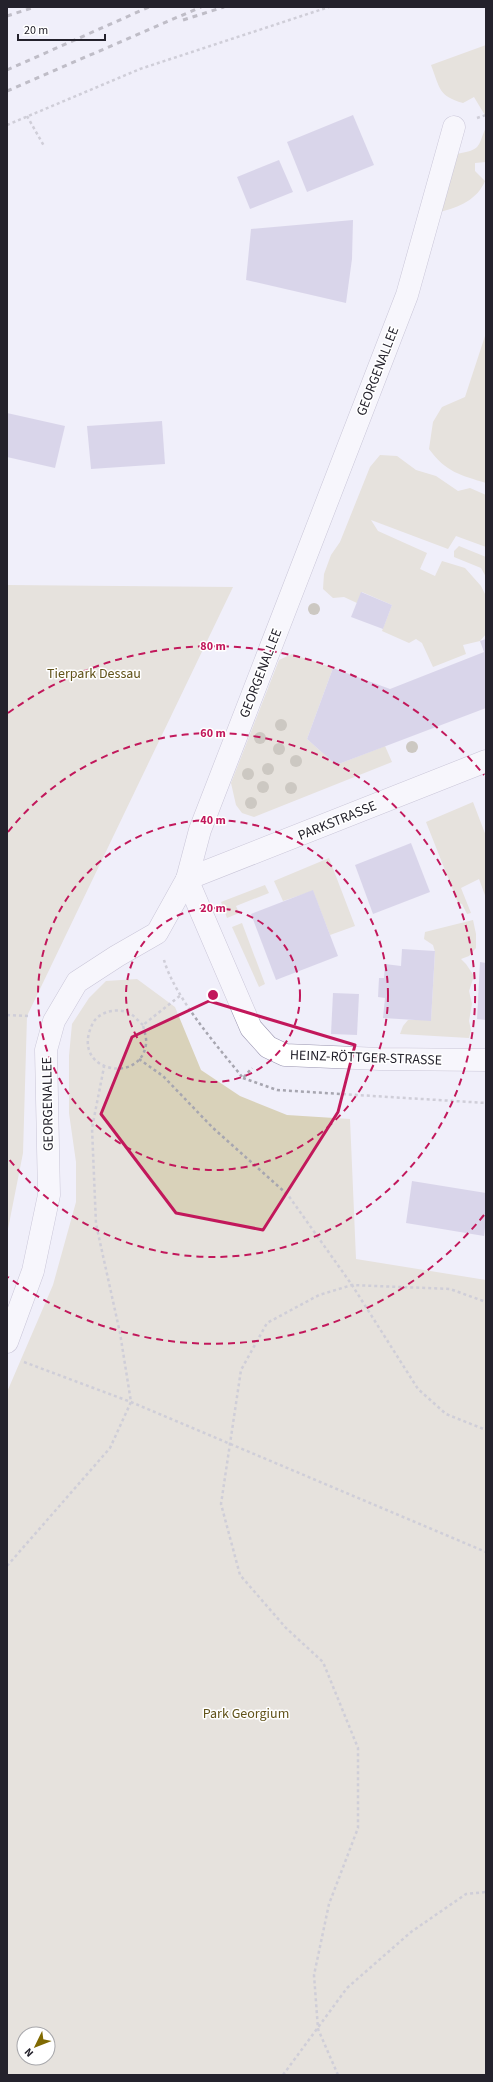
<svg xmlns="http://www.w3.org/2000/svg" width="493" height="2082" font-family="'Source Sans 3',sans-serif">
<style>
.green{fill:#d9d2ba;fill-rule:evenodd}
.building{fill:#bdb7d8}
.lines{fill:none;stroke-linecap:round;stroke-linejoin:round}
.minor-casing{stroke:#9a95b0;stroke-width:23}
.path{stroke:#a7a6b0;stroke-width:2.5;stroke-dasharray:3 3;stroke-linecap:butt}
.minor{stroke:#fff;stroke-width:22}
.rail{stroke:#83818b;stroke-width:3;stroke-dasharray:5 5;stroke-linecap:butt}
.tree{fill:#a1997e}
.marked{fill:none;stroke:#c2185b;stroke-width:3;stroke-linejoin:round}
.ring{fill:none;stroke:#c2185b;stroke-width:2;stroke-dasharray:7 5}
.labels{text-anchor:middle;stroke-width:3;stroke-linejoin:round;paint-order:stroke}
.street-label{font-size:14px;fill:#24222c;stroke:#fff}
.park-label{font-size:14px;fill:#615219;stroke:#fff}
.centre{fill:#c2185b;stroke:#fff;stroke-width:2}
.ring-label{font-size:12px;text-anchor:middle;font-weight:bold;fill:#c2185b;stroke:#fff;stroke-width:3;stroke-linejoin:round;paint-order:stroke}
</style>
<rect width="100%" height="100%" fill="#f0effa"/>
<!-- green -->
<g class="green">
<path d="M486,45V117L474,97L463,103C438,96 440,88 431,65Z"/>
<path d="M486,127V162L475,163V171L485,181C477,200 459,207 440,212L457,154C482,149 477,148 486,127Z"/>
<path d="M486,333V483C460,475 446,472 429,449L433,422L442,407L465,397Z"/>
<path d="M380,455L397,456L416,470L436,476L458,491L470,488L486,495V547L456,536L448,549L371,520L378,531L427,553L420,569L435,576L442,561L465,568L481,586L486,596V634L480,641L463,645L466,654L433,667L422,643L416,639L409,643L382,631L392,605L362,592L357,603L344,597L333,598L323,589L324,574L331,555L340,542L370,467Z"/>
<path d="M459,546L486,557V577L481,568L454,557V551Z"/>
<path d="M7,585L233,587L27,1016L23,1153L7,1234Z"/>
<path d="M292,654L333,668L307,739L336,765L385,746L392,762L254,817L242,813L236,805L231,783L279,660Z"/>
<path d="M473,802L486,836V898L479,879L461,888L471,913L467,914L462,904L458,903L426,822Z"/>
<path d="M329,858L355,926L330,935L313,891L283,901L274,881Z"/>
<path d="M265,885L269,893L236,906L239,913L227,918L221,902Z"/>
<path d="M473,920L476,934V948L469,956L461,959L466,964L474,976L469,991L472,1004L469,1021L471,1030L469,1038L400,1034L403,1026L408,1020H431L435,952L433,945L424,939L425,932Z"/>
<path d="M242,923L265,984L259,987L232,927Z"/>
<path d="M137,979L175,1007L201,1070L240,1096L287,1115L350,1119L356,1259L486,1280V2075H7V1392L53,1285L76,1202V1162L69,1113V1056L72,1024L89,998L106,981ZM24,2034H48V2058H24Z"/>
</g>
<!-- building -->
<g class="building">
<path d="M353,115L374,165L307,192L287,142Z"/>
<path d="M279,160L293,192L250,209L237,177Z"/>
<path d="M353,220L352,259L346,303L246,280L251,229Z"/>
<path d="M7,413L65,426L55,468L7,457Z"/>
<path d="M162,421L165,464L91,469L87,426Z"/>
<path d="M361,592L392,605L383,629L351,617Z"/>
<path d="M486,639V708L336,765L307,739L333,668L390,689L484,652L480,641Z"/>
<path d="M411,843L430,892L373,914L355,865Z"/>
<path d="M313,890L338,956L276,980L251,914Z"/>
<path d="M402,949L435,951L431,1021L383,1018L385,998L378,997L379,978H384L385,964L401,966Z"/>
<path d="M480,962L486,963V1020L477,1019Z"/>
<path d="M333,993L359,994L357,1035L331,1034Z"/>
<path d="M412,1181L486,1193V1219L484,1236L406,1223Z"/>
</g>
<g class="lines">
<defs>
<g id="minor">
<path d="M187,879L251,1028L268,1047L285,1055L380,1059L486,1060"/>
<path d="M187,879L486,761"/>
<path d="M7,1342L33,1271L49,1195L46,1050L54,1021L77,982L117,956L157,933L187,879L200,830L407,295L454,127"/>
</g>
</defs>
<!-- minor casing -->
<use href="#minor" class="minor-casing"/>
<!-- path -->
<g class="path">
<path d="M27,116L44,146"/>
<path d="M477,118L486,115"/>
<path d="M7,125L140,69L329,7"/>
<path d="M164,960C175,998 218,1047 243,1078L252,1068"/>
<path d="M7,1015L28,1016"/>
<path d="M143,1025C139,1022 134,1015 129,1013C117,1007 97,1012 92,1025C70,1072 141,1085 146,1044C147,1038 144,1031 143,1025L181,995"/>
<path d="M139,1059L163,1076L213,1128L288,1195L352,1285L418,1389L446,1414L486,1430"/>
<path d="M243,1078L277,1090L486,1103"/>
<path d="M24,1362L131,1402L486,1552"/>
<path d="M7,1566L110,1448L131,1402L120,1333L96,1224L92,1128L104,1067"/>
<path d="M283,2075L347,1988L411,1932L466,1894L486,1892"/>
<path d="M338,2075L318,2029L314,1975L329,1904L358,1828V1748L323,1662L286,1628L240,1575L221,1504L241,1370L267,1323L319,1295L352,1285L450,1289L486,1302"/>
</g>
<!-- minor -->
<use href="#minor" class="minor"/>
<!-- rail -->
<g class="rail">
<path d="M7,16L35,7"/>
<path d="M183,20L224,7"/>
<path d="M7,70L149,7"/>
<path d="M7,91L201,7"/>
</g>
</g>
<!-- trees -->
<g class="tree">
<circle cx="314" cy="609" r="6"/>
<circle cx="281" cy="725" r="6"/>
<circle cx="260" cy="738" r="6"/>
<circle cx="412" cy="747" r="6"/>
<circle cx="279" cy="749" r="6"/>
<circle cx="296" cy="761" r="6"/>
<circle cx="268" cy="769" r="6"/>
<circle cx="248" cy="774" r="6"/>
<circle cx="263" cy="787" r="6"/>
<circle cx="291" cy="788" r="6"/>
<circle cx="251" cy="803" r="6"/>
</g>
<!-- marked area -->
<path d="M0 0H493V2082H0ZM209,1001L355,1045L338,1112L263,1230L176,1213L101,1114L132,1037Z" fill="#f0effa" fill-opacity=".55" fill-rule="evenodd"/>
<path class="marked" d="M209,1001L355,1045L338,1112L263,1230L176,1213L101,1114L132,1037Z"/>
<!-- distance rings -->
<g class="ring">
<circle cx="213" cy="995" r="87"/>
<circle cx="213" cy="995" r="175"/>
<path d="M8 832A262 262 0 1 1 8 1158"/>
<path d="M484 1215A349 349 0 0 1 8 1277M8 713A349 349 0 0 1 484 775"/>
</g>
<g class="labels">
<!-- street labels -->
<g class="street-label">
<text transform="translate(377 371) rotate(-69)" y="5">GEORGENALLEE</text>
<text transform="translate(260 673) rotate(-69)" y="5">GEORGENALLEE</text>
<text transform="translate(337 820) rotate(-22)" y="5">PARKSTRASSE</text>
<text transform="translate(366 1057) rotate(2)" y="5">HEINZ-RÖTTGER-STRASSE</text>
<text transform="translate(47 1104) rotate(-91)" y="5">GEORGENALLEE</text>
</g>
<!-- park labels -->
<g class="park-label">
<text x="94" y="678">Tierpark Dessau</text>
<text x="246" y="1718">Park Georgium</text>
</g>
</g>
<circle cx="213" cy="995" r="6" class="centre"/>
<g class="ring-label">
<text x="213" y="650">80 m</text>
<text x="213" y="737">60 m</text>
<text x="213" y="824">40 m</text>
<text x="213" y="912">20 m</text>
</g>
<!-- border -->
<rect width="493" height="2082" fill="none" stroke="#24222c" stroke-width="16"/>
<!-- north arrow -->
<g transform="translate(36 2046) rotate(227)"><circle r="19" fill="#ffffff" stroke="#a7a7ab"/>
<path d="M0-3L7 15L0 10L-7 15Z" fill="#806a02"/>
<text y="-6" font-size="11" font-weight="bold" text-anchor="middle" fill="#24222c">N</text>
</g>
<!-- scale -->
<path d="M18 34v6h87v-6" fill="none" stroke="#24222c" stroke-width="2"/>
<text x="24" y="34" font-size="12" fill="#24222c" stroke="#ffffff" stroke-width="3" paint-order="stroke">20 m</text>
</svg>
